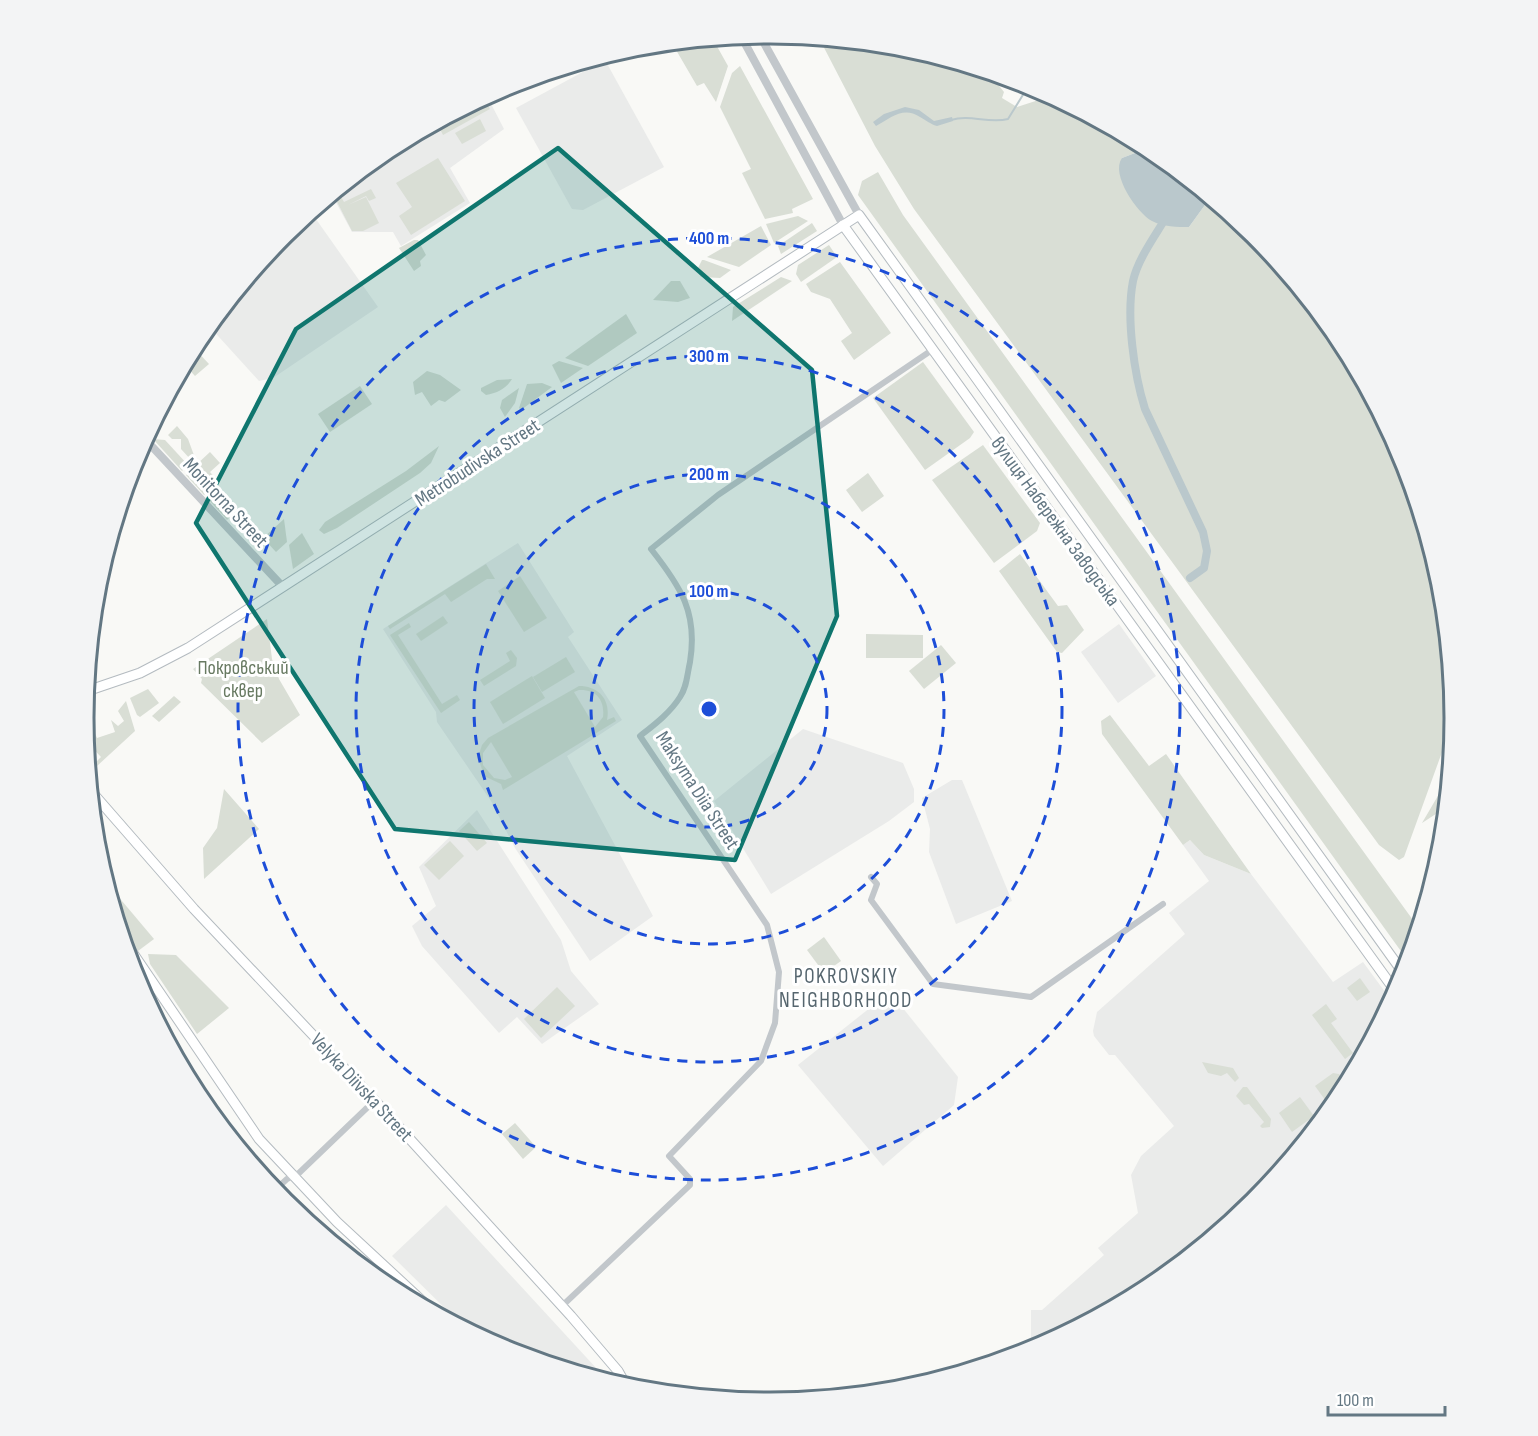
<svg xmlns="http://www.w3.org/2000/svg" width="1538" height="1436" font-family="'Sofia Sans Condensed',sans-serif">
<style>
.built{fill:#eaebea}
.green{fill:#d9ded5;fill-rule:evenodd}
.water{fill:#bac8cc}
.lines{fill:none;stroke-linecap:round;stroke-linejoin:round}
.stream{stroke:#bac8cc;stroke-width:2}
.canal{stroke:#bac8cc;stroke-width:8}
.secondary-casing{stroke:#b4bbc0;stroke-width:11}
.minor{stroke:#c2c7cb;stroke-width:6}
.tertiary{stroke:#c2c7cb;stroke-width:8}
.secondary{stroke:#fff;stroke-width:9}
.marked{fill:#0f766e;fill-opacity:0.2;stroke:#0f766e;stroke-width:4.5;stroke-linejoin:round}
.ring{fill:none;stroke:#1d4ed8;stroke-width:3;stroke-dasharray:10 8}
.labels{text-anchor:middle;stroke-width:6;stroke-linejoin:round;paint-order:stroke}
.street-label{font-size:20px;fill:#637783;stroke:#fff}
.park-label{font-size:20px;fill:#687a62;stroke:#fff}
.neighbourhood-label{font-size:21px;letter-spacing:1.5px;fill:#55656e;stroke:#fff}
.rim{fill:none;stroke:#637783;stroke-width:3}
.centre{fill:#1d4ed8;stroke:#fff;stroke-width:3}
.ring-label{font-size:18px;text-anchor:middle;font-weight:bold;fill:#1d4ed8;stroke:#fff;stroke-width:6;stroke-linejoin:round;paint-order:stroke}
</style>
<rect width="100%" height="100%" fill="#f9f9f6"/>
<!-- built -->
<g class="built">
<path d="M605,60L664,167L583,210L572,209L516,108Z"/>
<path d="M487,96L504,129L450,168L470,203L401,246L393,232H352L332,195L389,148Z"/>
<path d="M311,212L378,307L273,378L259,381L209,326L283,236Z"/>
<path d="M518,543L574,632L568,637L622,720L567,756L653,916L590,961L515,848L491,801L437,722L436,712L383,629Z"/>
<path d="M1119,624L1156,676L1118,703L1081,652Z"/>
<path d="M803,729L903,763L914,789V802L889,821L771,894L714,801Z"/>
<path d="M952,780H962L1012,901L956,924L929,852L930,829L922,798Z"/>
<path d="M477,810L561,940L571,971L599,1004L542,1044L517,1017L499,1033L422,946L412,926L436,906L419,867Z"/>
<path d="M1190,840L1204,855L1251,874L1333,982L1363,962L1391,1000L1338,1099L1253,1203L1149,1288L1026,1353L1031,1347V1310H1042L1104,1255L1098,1248L1138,1213L1131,1175L1141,1156L1174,1126L1115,1055H1109L1094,1036L1093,1031L1097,1012L1185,934L1169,913L1209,881L1183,845Z"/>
<path d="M890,992L958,1077L954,1105L883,1166L798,1065Z"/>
<path d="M446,1205L609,1382L507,1351L466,1329L392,1256Z"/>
</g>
<!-- green -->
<g class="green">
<path d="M819,38L903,46L988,72L1004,92L1002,98L1017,107L1048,97L1060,101L1148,148L1122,158L1189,227L1210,198L1254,234L1339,338L1402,456L1441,585L1454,719L1404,857L1399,860L1379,845L914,209L875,146Z"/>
<path d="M707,39L714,41L728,66L716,102L704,83L697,86L672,43Z"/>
<path d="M740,66L813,199L792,209L793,213L765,219L742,173L751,169L720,107L732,73Z"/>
<path d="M483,98L490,109L443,135L437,123Z"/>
<path d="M480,119L486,131L462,144L455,133Z"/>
<path d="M438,158L465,201L411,235L399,216L412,207L396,183Z"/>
<path d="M878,172L903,215L1418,927L1408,961L858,195L862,181Z"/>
<path d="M371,189L376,198L369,201L366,196L348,205L366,197L379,223L363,231H352L333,194L337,190L344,202Z"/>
<path d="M798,216L808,221L774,243L766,224Z"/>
<path d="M812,223L817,231L781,254L778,246Z"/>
<path d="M761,226L771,245L739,267L707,257Z"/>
<path d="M414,240H418L426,255L420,261L421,266L414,271L399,248Z"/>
<path d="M829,245L837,257L801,282L796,274L798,265Z"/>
<path d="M702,260H704L731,270L720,278L701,277L697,270Z"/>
<path d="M840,262L891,333L854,360L841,341L852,333L830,299L811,292L806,284Z"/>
<path d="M781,277L792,281L732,321L733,307Z"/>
<path d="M671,281H680L690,298L678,302L653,300Z"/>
<path d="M626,314L637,333L588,366L565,358Z"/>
<path d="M194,348L209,364L195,376L185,365Z"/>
<path d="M559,361L583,368L561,383L552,365Z"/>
<path d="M923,362L974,432L970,438L925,470L873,398Z"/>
<path d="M427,371L440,375L461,390L445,402L439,400L431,406L422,392L415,395L413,382Z"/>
<path d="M512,379C506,389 497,393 486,395L481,391V388L497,380Z"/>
<path d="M542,383L552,387L521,410L519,408L527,384Z"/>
<path d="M360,386L372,404L330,432L318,414Z"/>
<path d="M519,388L515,403L505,417L500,408L502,400Z"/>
<path d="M177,426L188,439L195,458L192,461L181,449V439H172L168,435Z"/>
<path d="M153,439L165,440L188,465L182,471Z"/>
<path d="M983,445L1040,523L1037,531L994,563L932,480Z"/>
<path d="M439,446L431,463L420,473L337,528L324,534L319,530L325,522L406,471Z"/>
<path d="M210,452L220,463L210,472L218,481L215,485L196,465Z"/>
<path d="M192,470L210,490L204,495L186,475Z"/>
<path d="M868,473L884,496L862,512L846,490Z"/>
<path d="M213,492L233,514L227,520L207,498Z"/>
<path d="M284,519L287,542L276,552L263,538Z"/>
<path d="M302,533L314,554L293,569L289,545Z"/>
<path d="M1020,554L1058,606L1067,605L1084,630L1062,653L1057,652L999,571Z"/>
<path d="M486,564L495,579H487L451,602L445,594L390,629L388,626Z"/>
<path d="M520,576L547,618L524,632L498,591Z"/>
<path d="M443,616L448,623L421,641L416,634Z"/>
<path d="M267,619L272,659L279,679L300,715L262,743L201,683L202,679L193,669Z"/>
<path d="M409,623L411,627L398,635L442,704L457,695L460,700L441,713L390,635Z"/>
<path d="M866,634L923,635V658H866Z"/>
<path d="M941,645L956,663L924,689L909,671Z"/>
<path d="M511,650L517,658L516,666L484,686L480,680L510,661L506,653Z"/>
<path d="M566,657L575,672L542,692L533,677Z"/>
<path d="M532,676L545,698L503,724L490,702Z"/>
<path d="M579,686C599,686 611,700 607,720L614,717L616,721L503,790L501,784L484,776L478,757L482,745L488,738ZM579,690C596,689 605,700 603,717L595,727L574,692ZM491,742L512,777L505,780L494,778L483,765V753Z"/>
<path d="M148,689L159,703L140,717L137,715L130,698Z"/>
<path d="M174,696L181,702L159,722L152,716Z"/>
<path d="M126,701L135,731L97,766L95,763L101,757L86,741L85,729L92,727L97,738L115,732L111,720L118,726L124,721L118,711Z"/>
<path d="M1110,715L1149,766L1166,754L1251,874L1204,855L1190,840L1183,845L1102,734L1101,721Z"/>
<path d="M1449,766L1445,808L1422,823L1439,794Z"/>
<path d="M224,789L259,829L204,879L203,848L217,828Z"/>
<path d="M469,822L487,843L477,851L459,831Z"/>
<path d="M450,841L464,856L439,880L424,865Z"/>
<path d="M106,882L154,939L138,951L119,925Z"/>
<path d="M824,937L841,961L824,973L807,950Z"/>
<path d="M148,954L176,955L229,1008L197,1034L150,964Z"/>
<path d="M1360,978L1370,992L1357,1001L1347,988Z"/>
<path d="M557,987L575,1006L541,1038L524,1019Z"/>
<path d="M1326,1004L1337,1019L1331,1023L1353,1053L1345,1059L1312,1015Z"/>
<path d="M1202,1062L1233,1068L1239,1078L1235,1082L1227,1073L1221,1076L1208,1073Z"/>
<path d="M1333,1073L1339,1074L1347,1084L1340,1096L1328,1104L1315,1086Z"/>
<path d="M1243,1087H1247L1271,1119L1270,1127L1262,1128L1260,1126L1264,1122L1249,1104L1244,1105L1236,1096Z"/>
<path d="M1300,1097L1314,1116L1292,1132L1279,1113Z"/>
<path d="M515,1123L536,1147L523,1159L502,1134Z"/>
</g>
<!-- water -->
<g class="water">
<path d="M905,107L919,110L934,121L952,117L953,121L937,126C930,124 926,120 920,117C903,106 891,118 876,126L873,122L884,114Z"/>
<path d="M1148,148L1210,198L1189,227C1178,227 1163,227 1152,221C1137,213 1110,174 1122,158Z"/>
</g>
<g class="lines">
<!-- stream -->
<path class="stream" d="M951,120C970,114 989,124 1008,119L1029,85"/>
<!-- canal -->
<path class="canal" d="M1162,224C1152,240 1137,262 1133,281C1126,317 1134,374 1145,409L1203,532L1207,551L1204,568L1190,578"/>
<defs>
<g id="secondary">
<path d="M843,225L1396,992"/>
<path d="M87,691L140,673L188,648L859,215L1404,974"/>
<path d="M91,791L194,909L377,1103L571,1316L618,1371L627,1387"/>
<path d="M124,940L259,1139L337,1222L433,1311"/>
</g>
</defs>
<!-- secondary casing -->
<use href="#secondary" class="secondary-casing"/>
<!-- minor -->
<g class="minor">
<path d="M871,877L877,884L871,900L933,984L1031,997L1163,904"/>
<path d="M275,1190L287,1179L299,1173L372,1103H377"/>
<path d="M390,1289L400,1280"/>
<path d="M562,1306L690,1185V1179L669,1156L761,1061L775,1023L779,972L767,925L640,736C654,725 670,713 680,697C687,687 687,675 690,662C698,613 681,587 651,549L718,495L932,350"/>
</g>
<!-- tertiary -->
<g class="tertiary">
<path d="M759,34L859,215"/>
<path d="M741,36L843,225"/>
<path d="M145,439L283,587"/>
</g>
<!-- secondary -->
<use href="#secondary" class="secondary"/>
</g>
<!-- marked area -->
<path class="marked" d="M558,148L812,370L837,616L735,860L395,829L196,523L296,329Z"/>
<!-- distance rings -->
<g class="ring">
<circle cx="709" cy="709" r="118"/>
<circle cx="709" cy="709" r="235"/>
<circle cx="709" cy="709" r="353"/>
<circle cx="709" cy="709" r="471"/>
</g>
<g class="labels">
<!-- street labels -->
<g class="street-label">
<text transform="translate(477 462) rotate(-33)" y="7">Metrobudivska Street</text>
<text transform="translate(226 502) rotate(47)" y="7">Monitorna Street</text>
<text transform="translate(1056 521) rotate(54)" y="7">вулиця Набережна Заводська</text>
<text transform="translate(698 790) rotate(57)" y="7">Maksyma Diia Street</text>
<text transform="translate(362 1087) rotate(47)" y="7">Velyka Diivska Street</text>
</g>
<!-- park labels -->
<g class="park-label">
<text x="243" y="674">Покровський<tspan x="243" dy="23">сквер</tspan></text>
</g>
<!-- neighbourhood labels -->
<g class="neighbourhood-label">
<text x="846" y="983">POKROVSKIY<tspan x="846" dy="24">NEIGHBORHOOD</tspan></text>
</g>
</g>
<!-- crop -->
<path d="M0 0H1538V1436H0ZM768 44H770A674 674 0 0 1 1444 718V718A674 674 0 0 1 770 1392H768A674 674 0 0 1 94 718V718A674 674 0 0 1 768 44Z" fill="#f3f4f5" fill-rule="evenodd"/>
<path class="rim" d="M768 44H770A674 674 0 0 1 1444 718V718A674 674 0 0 1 770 1392H768A674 674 0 0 1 94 718V718A674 674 0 0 1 768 44Z"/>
<circle cx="709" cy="709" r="9" class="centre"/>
<g class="ring-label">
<text x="709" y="244">400 m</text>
<text x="709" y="362">300 m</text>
<text x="709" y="480">200 m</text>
<text x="709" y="597">100 m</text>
</g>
<!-- scale -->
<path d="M1328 1406v9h117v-9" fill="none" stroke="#637783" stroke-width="3"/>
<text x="1337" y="1406" font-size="18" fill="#637783" stroke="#ffffff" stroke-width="4.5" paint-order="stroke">100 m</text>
</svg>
